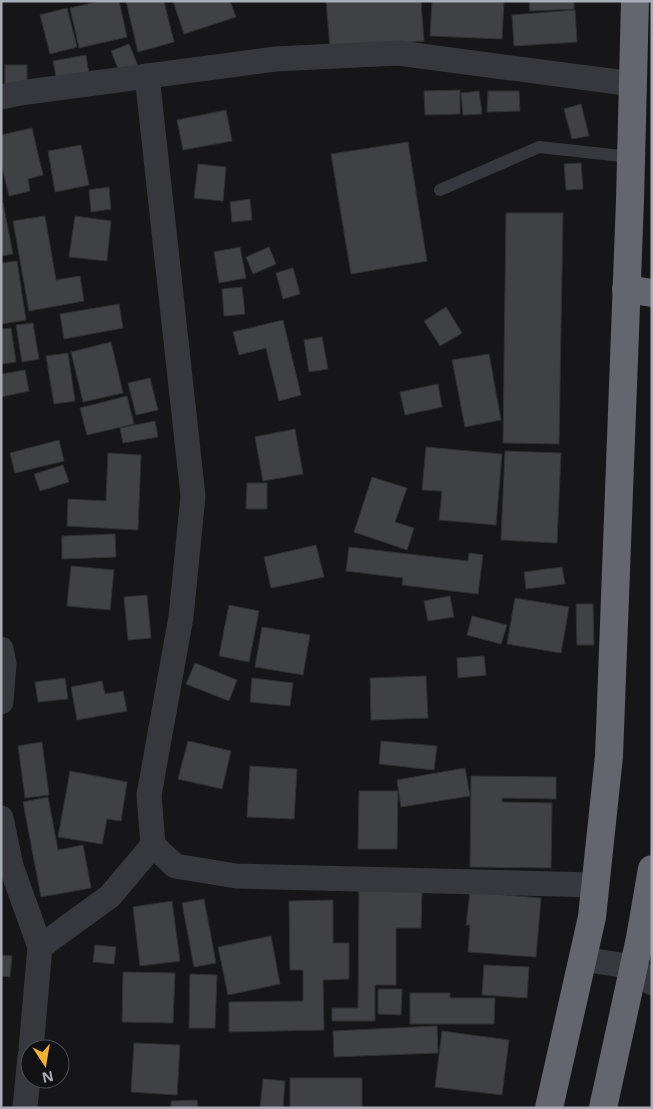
<svg xmlns="http://www.w3.org/2000/svg" width="653" height="1109" font-family="'Open Sans',sans-serif">
<style>
.building{fill:#404145;stroke:#303034}
.lines{fill:none;stroke-linecap:round;stroke-linejoin:round}
.lane{stroke:#37383d;stroke-width:12}
.street{stroke:#37383d;stroke-width:25}
.highway{stroke:#63666e;stroke-width:28}
</style>
<rect width="100%" height="100%" fill="#161618"/>
<!-- building -->
<g class="building">
<path d="M101,1H119L127,37L79,48L70,8Z"/>
<path d="M126,1H164L174,42L138,52Z"/>
<path d="M173,1H230L236,17L184,34Z"/>
<path d="M326,1H421L424,41L330,48Z"/>
<path d="M432,1H504L502,39L430,36Z"/>
<path d="M529,1H574V9L530,11Z"/>
<path d="M67,8L77,47L50,54L40,15Z"/>
<path d="M575,10L577,42L514,46L512,15Z"/>
<path d="M129,44L140,71L122,78L111,51Z"/>
<path d="M86,55L89,75L57,81L53,61Z"/>
<rect x="5" y="65" width="22" height="22"/>
<path d="M460,90V114L425,115L424,91Z"/>
<path d="M479,91L482,114L463,115L461,93Z"/>
<path d="M488,91H519L520,111L487,112Z"/>
<path d="M581,104L589,136L572,139L564,109Z"/>
<path d="M226,110L232,141L183,150L177,120Z"/>
<path d="M32,128L43,175L28,179L30,191L9,196L1,163V135Z"/>
<path d="M408,142L427,261L351,274L331,154Z"/>
<path d="M81,145L89,185L55,192L48,151Z"/>
<path d="M581,163L583,189L566,190L564,164Z"/>
<path d="M198,164L226,167L223,201L194,198Z"/>
<path d="M109,187L111,209L91,212L89,190Z"/>
<path d="M250,199L252,220L232,222L230,202Z"/>
<path d="M3,203L13,254L1,256V204Z"/>
<path d="M506,213H563L559,444L503,443Z"/>
<path d="M45,216L56,280L80,276L84,301L29,311L13,221Z"/>
<path d="M75,216L111,221L107,261L69,257Z"/>
<path d="M240,247L246,278L219,283L214,252Z"/>
<path d="M269,247L276,264L253,274L246,257Z"/>
<path d="M17,261L26,320L2,324L1,317V263Z"/>
<path d="M293,268L300,294L283,299L276,273Z"/>
<path d="M242,287L245,314L224,316L222,289Z"/>
<path d="M119,304L123,328L64,339L60,314Z"/>
<path d="M446,307L462,333L440,346L424,321Z"/>
<path d="M283,320L301,395L279,401L266,348L239,355L233,332Z"/>
<path d="M33,323L39,359L22,362L16,325Z"/>
<path d="M11,328L16,362L1,364V329Z"/>
<path d="M322,337L328,369L309,372L304,340Z"/>
<path d="M111,342L123,393L83,402L71,352Z"/>
<path d="M68,353L75,401L54,404L46,356Z"/>
<path d="M489,354L501,420L465,427L452,360Z"/>
<path d="M25,370L29,391L1,397V374Z"/>
<path d="M150,378L158,410L136,415L128,383Z"/>
<path d="M438,384L442,407L405,415L400,392Z"/>
<path d="M127,396L134,424L87,435L80,408Z"/>
<path d="M155,421L158,437L123,443L120,428Z"/>
<path d="M295,429L303,474L263,481L255,437Z"/>
<path d="M59,440L64,461L15,473L10,453Z"/>
<path d="M426,447L502,454L496,525L439,520L442,491L422,490Z"/>
<path d="M505,451L561,453L557,543L501,540Z"/>
<path d="M108,453L141,455L138,530L67,526L68,499L106,501Z"/>
<path d="M63,465L69,482L40,491L34,474Z"/>
<path d="M372,477L407,488L395,522L414,528L407,550L354,532Z"/>
<path d="M247,483H267V509H246Z"/>
<path d="M115,534L116,557L62,559V536Z"/>
<path d="M316,545L324,577L271,588L264,557Z"/>
<path d="M349,547L468,561L469,553L483,555L478,594L402,585L403,578L346,571Z"/>
<path d="M71,566L114,570L110,610L67,606Z"/>
<path d="M562,567L565,584L526,589L524,572Z"/>
<path d="M147,595L151,638L128,640L124,597Z"/>
<path d="M450,596L454,617L428,621L424,601Z"/>
<path d="M515,598L569,607L561,653L507,644Z"/>
<path d="M576,604H593L594,645H577Z"/>
<path d="M229,605L259,611L249,662L219,656Z"/>
<path d="M472,616L507,625L501,644L467,635Z"/>
<path d="M262,627L310,635L303,675L255,667Z"/>
<path d="M484,656L486,675L458,678L457,658Z"/>
<path d="M195,663L237,680L229,701L186,684Z"/>
<path d="M426,676L428,718L371,720L370,678Z"/>
<path d="M65,678L68,699L38,702L35,682Z"/>
<path d="M252,678L293,683L290,706L250,702Z"/>
<path d="M102,681L105,694L123,691L127,711L77,720L71,687Z"/>
<path d="M188,741L231,751L222,789L178,779Z"/>
<path d="M381,741L437,746L434,770L379,764Z"/>
<path d="M42,742L49,795L25,798L18,746Z"/>
<path d="M250,766L297,769L294,819L247,817Z"/>
<path d="M465,768L470,796L401,807L397,780Z"/>
<path d="M70,771L127,782L121,821L107,819L102,844L58,837Z"/>
<path d="M471,776L556,777V799L502,798V802L552,803L551,868L470,867Z"/>
<path d="M359,791H398L397,849H358Z"/>
<path d="M48,797L58,850L83,845L91,888L41,897L23,802Z"/>
<path d="M359,889L422,890L421,928H396V985H375V1021H332V1008H358Z"/>
<path d="M470,892L541,898L536,957L468,952L470,925H466Z"/>
<path d="M204,899L216,963L194,967L182,903Z"/>
<path d="M333,900V943H349V979L323,980L324,1030L229,1032V1002L303,1001V970H290L289,901Z"/>
<path d="M172,901L180,961L140,966L133,907Z"/>
<path d="M271,936L280,984L228,995L218,947Z"/>
<path d="M95,945L116,947L114,964L93,962Z"/>
<path d="M1,955L12,956L10,977L1,976Z"/>
<path d="M484,965L529,967L527,998L482,995Z"/>
<path d="M123,972L175,973L173,1023L122,1022Z"/>
<path d="M190,974L217,975L215,1028H189Z"/>
<path d="M378,989H402L401,1015L378,1014Z"/>
<path d="M410,993H450V998H495L494,1024H410Z"/>
<path d="M437,1026L438,1053L334,1057L333,1031Z"/>
<path d="M442,1031L509,1040L502,1095L435,1087Z"/>
<path d="M134,1043L180,1045L177,1095L131,1092Z"/>
<rect x="290" y="1078" width="72" height="30"/>
<path d="M263,1079L285,1081L283,1108H260Z"/>
<path d="M197,1100L198,1108H171V1101Z"/>
</g>
<g class="lines">
<!-- lane -->
<path class="lane" d="M440,190L539,147L631,157"/>
<!-- street -->
<g class="street">
<path d="M147,76L193,496L181,617L149,795L153,845L175,866L236,876L595,885"/>
<path d="M1,97L20,93L275,59L398,53L633,84"/>
<path d="M1,649L4,664L1,702"/>
<path d="M1,818L11,866L40,947L31,1049"/>
<path d="M40,947L110,896L153,845"/>
<path d="M582,959L634,967L652,983"/>
<path d="M25,1108L30,1056"/>
</g>
<!-- highway -->
<g class="highway">
<path d="M626,289L652,293"/>
<path d="M549,1108L592,917L609,756L630,200L635,1"/>
<path d="M603,1108L640,938L652,869"/>
</g>
</g>
<!-- border -->
<rect width="653" height="1109" fill="none" stroke="#a8adb8" stroke-width="5"/>
<!-- north arrow -->
<g transform="translate(45 1064) rotate(168)"><circle r="24" fill="#111113" stroke="#4d4f55"/>
<path d="M0-4L9 19L0 12L-9 19Z" fill="#f2b134"/>
<text y="-8" font-size="14" font-weight="bold" text-anchor="middle" fill="#a8adb8">N</text>
</g>
</svg>
